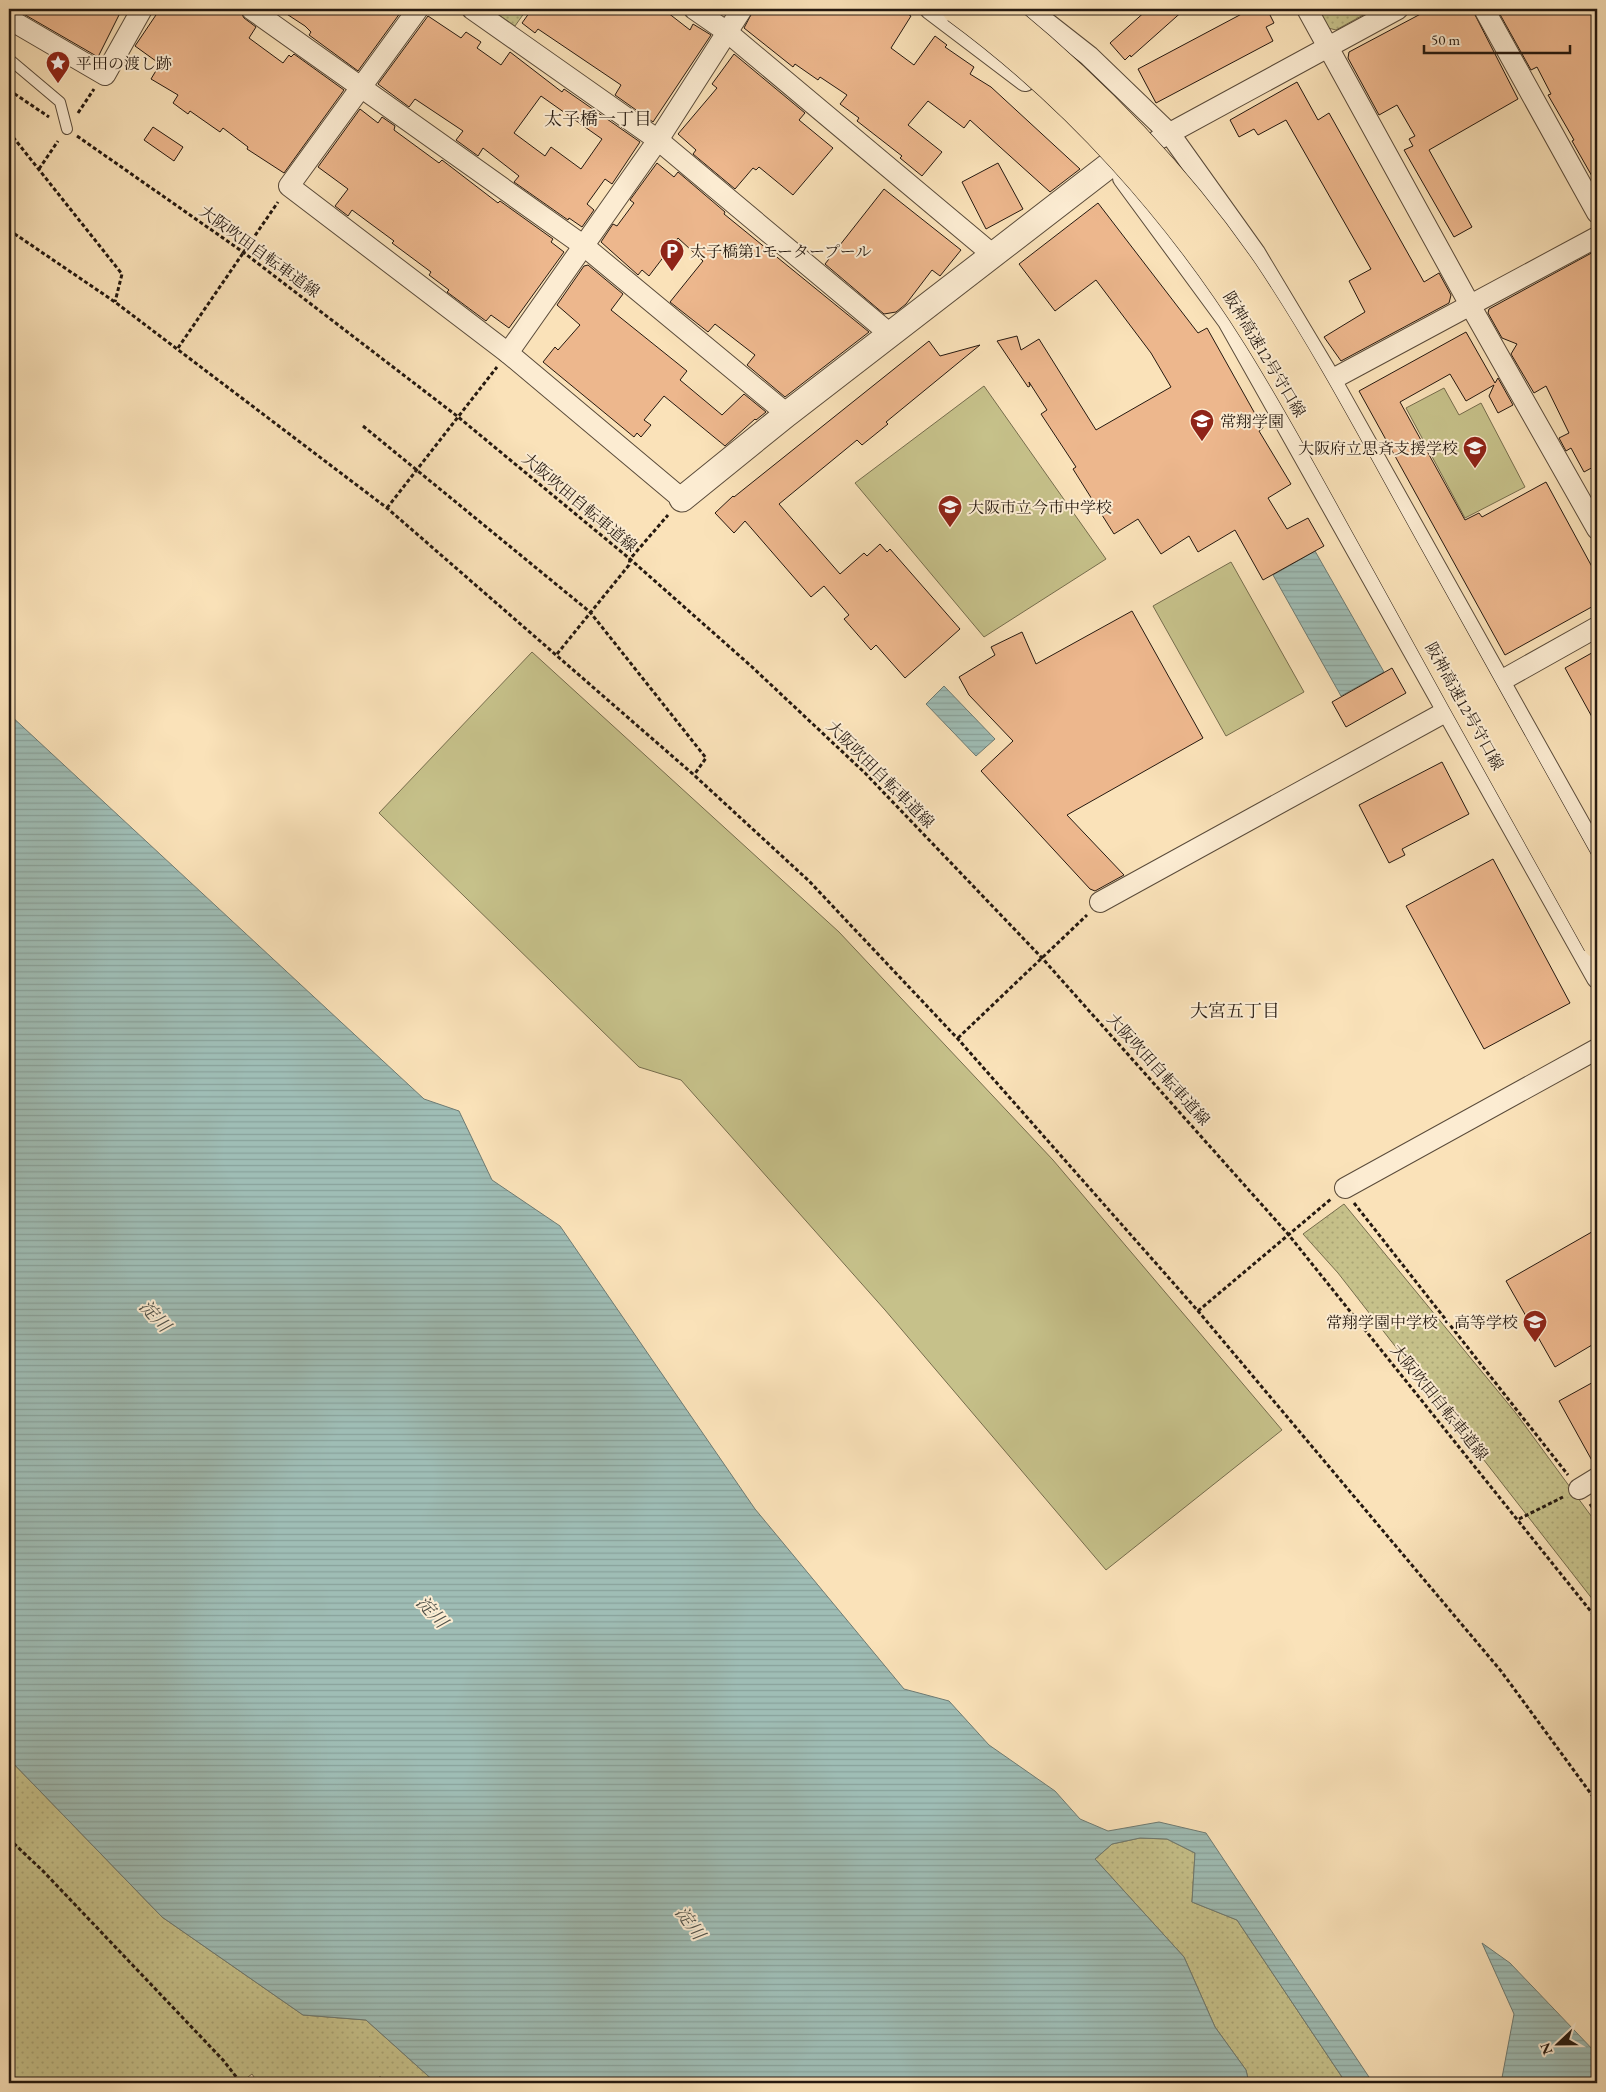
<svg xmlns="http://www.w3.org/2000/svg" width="1606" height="2092" font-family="'EB Garamond','Noto Serif JP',serif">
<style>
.grass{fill:url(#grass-dots);stroke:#766d4d}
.garden{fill:#c6c18a;stroke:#766d4d}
.water{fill:url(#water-rules);stroke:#6e7b73}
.building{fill:#edb78d;stroke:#251910;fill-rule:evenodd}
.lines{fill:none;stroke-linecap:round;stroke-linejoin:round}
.service-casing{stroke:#5a4b3a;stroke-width:12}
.minor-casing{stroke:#5a4b3a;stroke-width:22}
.tertiary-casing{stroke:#5a4b3a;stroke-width:27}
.path{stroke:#251910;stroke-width:3;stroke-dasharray:4 2.5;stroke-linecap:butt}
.service{stroke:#fcecd2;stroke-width:10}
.minor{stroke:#fcecd2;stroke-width:20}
.tertiary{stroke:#fcecd2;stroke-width:25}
.motorway-bridge-casing{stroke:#251910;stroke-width:29;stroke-linecap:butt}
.motorway-bridge{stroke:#fae2b9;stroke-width:28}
.labels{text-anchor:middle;stroke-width:4;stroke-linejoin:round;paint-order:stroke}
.poi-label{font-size:16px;fill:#251910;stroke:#fcecd2;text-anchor:start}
.street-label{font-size:16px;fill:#251910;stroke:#fcecd2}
.neighbourhood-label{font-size:18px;fill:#251910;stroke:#fcecd2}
.water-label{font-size:18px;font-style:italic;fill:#50524a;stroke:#fcecd2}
</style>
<defs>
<pattern id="grass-dots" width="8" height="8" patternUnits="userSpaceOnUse" patternTransform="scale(1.25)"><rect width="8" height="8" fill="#c6c18a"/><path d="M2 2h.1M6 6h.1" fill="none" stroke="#aaa576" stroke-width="1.8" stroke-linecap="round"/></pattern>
<pattern id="water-rules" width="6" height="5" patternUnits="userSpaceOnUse" patternTransform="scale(1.25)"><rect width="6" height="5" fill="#9fbdb5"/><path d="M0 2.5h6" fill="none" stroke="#89a29b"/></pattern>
</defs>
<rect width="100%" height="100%" fill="#fae2b9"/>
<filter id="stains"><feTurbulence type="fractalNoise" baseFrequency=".004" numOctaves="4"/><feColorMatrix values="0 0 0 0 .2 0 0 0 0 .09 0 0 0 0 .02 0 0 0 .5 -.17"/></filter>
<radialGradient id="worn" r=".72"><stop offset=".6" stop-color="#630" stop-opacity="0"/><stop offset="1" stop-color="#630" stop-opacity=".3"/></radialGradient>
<!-- grass -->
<g class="grass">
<path d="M490,9H527L515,26Z"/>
<path d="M1318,9H1374L1336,30L1328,28Z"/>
<path d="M1344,1204L1515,1412L1597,1524V1605L1338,1273L1303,1234Z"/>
<path d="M9,1759L162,1917L303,2015L366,2020L436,2083H258L252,2074L240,2083H9Z"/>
<path d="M1140,1838L1167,1839L1195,1853L1192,1902L1237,1920L1346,2083H1249L1246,2070L1215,2027L1184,1957L1095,1859L1112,1844Z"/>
</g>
<!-- garden -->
<g class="garden">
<path d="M984,386L1106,559L984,637L855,483Z"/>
<path d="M1444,388L1459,415L1481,403L1525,487L1465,518L1406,408Z"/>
<path d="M1231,562L1304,692L1226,736L1153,606Z"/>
<path d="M532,652L839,932L1053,1160L1282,1430L1106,1570L885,1310L681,1080L639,1067L379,813Z"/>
</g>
<!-- water -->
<g class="water">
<path d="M1315,551L1384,672L1341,696L1273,575Z"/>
<path d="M944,686L995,739L976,756L926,704Z"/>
<path d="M9,714L424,1099L459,1111L492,1180L560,1226L755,1509L904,1689L949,1701L989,1745L1055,1791L1080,1819L1108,1831L1159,1822L1206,1833L1373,2083H1346L1237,1920L1192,1902L1195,1853L1167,1839L1140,1838L1112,1844L1095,1859L1184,1957L1215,2027L1246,2070L1249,2083H436L366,2020L303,2015L162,1917L9,1759Z"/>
<path d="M1482,1943L1510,1963L1597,2054V2083H1501L1514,2014Z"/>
</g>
<!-- building -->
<g class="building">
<path d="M15,9H122L98,57Z"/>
<path d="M160,9H239L244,18L256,27L249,38L283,63L289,55L291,57L294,54L344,90L284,173L247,149L248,147L223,128L220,132L190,111L188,114L173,103L178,95L151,79L160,64L135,46Z"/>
<path d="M279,9H403L358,71L309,35L311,32L305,26Z"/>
<path d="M532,9H663L690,30L693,24L711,35L653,122L615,95L621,85L538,29L535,33L522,23Z"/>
<path d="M754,9H900L911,16L891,48L914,65L935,36L947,45L945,47L974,67L970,74L991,87L1080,169L1050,192L970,120L964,128L928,101L908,125L942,152L922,176L900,158L902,156L857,121L859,118L840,104L847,95L820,77L818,80L795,64L793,67L744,28Z"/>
<path d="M1148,9H1185L1131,57L1130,55L1125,60L1110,43Z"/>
<path d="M1251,9H1267L1274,23L1266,27L1273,41L1156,103L1138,69Z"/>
<path d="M1430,9H1472L1518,99L1429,150L1472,227L1454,237L1404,150L1413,146L1409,139L1415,136L1397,105L1379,115L1348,58L1349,52Z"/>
<path d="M1497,9H1597V185L1572,141L1574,140L1548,95L1551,94L1537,67L1531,70Z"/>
<path d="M428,16L461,38L466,32L481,42L477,48L501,65L510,52L562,92L564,89L640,142L612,184L605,179L587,204L594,210L582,227L569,218L568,220L514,182L519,176L483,148L478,156L456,140L463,131L415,99L409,107L378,84ZM541,96L602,139L581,169L551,147L545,156L514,133Z"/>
<path d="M734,54L805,113L799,120L833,148L793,195L759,167L756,170L753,168L735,189L693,154L696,150L678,134L717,88L712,84Z"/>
<path d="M1297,82L1318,120L1329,113L1424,282L1439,273L1451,295L1449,303L1341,361L1324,337L1365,312L1349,281L1371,269L1286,120L1258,135L1254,129L1239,137L1230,120Z"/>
<path d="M360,109L378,123L382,117L395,126L394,130L439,163L442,160L498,203L500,201L553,239L551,242L564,252L509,328L491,315L486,321L447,292L449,290L429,275L431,272L392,243L394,241L352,210L348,216L335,206L348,189L318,167Z"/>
<path d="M153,127L183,147L174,161L144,140Z"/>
<path d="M657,163L674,177L678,172L725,212L724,214L869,332L785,397L747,365L755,355L715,324L708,332L670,302L703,261L678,238L649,276L642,270L638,275L601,242L613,224L617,226L634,203L630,200Z"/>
<path d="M998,163L1023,209L986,229L962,182Z"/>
<path d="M884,189L961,250L940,276L932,270L906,304L896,312L884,314L825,264Z"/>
<path d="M1098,203L1198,333L1207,328L1263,428L1259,431L1291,484L1268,498L1287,529L1308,518L1324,546L1263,580L1235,530L1198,552L1189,536L1161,554L1138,519L1114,534L1073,469L1076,467L1041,414L1047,410L1029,382L1030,386L1028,387L997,341L1017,336L1021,350L1039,339L1096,430L1171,387L1151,353L1096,280L1055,311L1019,264Z"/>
<path d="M1597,250V465L1584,472L1571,448L1566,451L1559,438L1569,433L1546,386L1534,393L1511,354L1517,344L1502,338L1488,313L1489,309Z"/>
<path d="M588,265L623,294L611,310L687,371L680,380L722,415L744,394L766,412L756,420L755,419L725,446L664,396L644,420L651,425L641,437L637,433L634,437L543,362L555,347L558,350L580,325L557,305L584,266Z"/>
<path d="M1466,332L1495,383L1498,378L1513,405L1498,413L1489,396L1494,385L1466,401L1450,374L1400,402L1465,520L1479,513L1482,517L1546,482L1597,576V604L1505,655L1359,391Z"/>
<path d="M929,341L940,356L980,345L886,422L888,424L862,445L857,440L779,504L840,574L864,553L867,556L880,544L887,552L890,549L960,629L905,678L876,645L871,650L844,619L849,615L824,586L811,597L745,521L734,533L715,513L733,496L734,497Z"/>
<path d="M1132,611L1203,738L1067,815L1124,875L1095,891L1090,889L981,771L1013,741L969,695L959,677L995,655L991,647L1022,632L1036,664Z"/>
<path d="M1597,650V726L1565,668Z"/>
<path d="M1392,668L1406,693L1346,727L1332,702Z"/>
<path d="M1442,762L1469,814L1402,849L1405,855L1389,863L1359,805Z"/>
<path d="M1493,859L1570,1003L1484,1049L1406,906Z"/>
<path d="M1597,1229V1342L1555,1367L1506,1281Z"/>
<path d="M1597,1380V1466H1595L1559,1401Z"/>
</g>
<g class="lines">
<defs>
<path id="service" d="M9,59L60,102L67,129"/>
<g id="minor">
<path d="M251,9L584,246L787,414"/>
<path d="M418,9L289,186L508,353L682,499"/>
<path d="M472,9L658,140L890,334"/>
<path d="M694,9L727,32L992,254"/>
<path d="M930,9L1025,81"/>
<path d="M1029,9L1089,56L1170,134L1255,253L1331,380L1597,855"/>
<path d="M1307,9L1470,305L1597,529"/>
<path d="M1484,9L1597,213"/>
<path d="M9,19L105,75L142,9"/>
<path d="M1159,139L1398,9"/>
<path d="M1123,178L1228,321L1597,978"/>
<path d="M508,353L658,140L742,9"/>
<path d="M1331,380L1597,237"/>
<path d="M1490,687L1597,627"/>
<path d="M1100,902L1458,705"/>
<path d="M1345,1188L1597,1049"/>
<path d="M1579,1489L1597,1478"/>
</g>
<path id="tertiary" d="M682,499L787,414L1112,163"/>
</defs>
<!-- service casing -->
<use href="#service" class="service-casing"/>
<!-- minor casing -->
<use href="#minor" class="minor-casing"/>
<!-- tertiary casing -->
<use href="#tertiary" class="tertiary-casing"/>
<!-- path -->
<g class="path">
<path d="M9,90L49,117"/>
<path d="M78,113L94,89"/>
<path d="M9,132L122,274L115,302"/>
<path d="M77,136L243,252L457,416L630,559L751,666L865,773L1042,958L1288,1234L1597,1619"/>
<path d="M39,169L58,141"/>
<path d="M9,230L115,302L387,508L694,775L809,881L958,1039L1198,1311L1501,1671L1597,1802"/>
<path d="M178,348L278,202"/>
<path d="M363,426L590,612L706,758L694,775"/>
<path d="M387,508L497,367"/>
<path d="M557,654L629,565L630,559L668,515"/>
<path d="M958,1038L1087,915"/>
<path d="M1354,1203L1568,1475"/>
<path d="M1198,1311L1331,1199"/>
<path d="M1590,1504L1597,1514"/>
<path d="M1519,1519L1563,1497"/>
<path d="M9,1839L43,1871L223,2060L241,2083"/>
<path d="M372,2083L382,2077L388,2083"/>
</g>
<!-- service -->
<use href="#service" class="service"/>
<!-- minor -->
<use href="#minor" class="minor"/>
<!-- tertiary -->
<use href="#tertiary" class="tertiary"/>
<defs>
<g id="motorway-bridge">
<path d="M956,9C1076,97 1178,211 1257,337C1304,412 1345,491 1388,567C1457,693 1527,819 1597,944"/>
<path d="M996,9C1090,85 1175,172 1244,272C1303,360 1353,456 1405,549C1469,664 1533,779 1597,894"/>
</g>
</defs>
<!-- motorway-bridge casing -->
<use href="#motorway-bridge" class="motorway-bridge-casing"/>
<!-- motorway-bridge -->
<use href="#motorway-bridge" class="motorway-bridge"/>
</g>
<!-- icons -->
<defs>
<symbol id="sight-pin" viewBox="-11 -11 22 30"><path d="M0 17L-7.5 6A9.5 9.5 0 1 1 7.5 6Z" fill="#8f2418" stroke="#fcecd2"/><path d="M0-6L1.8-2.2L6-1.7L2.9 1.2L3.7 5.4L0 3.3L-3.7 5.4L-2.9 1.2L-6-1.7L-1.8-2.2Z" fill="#fff"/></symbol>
<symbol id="parking-pin" viewBox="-11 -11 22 30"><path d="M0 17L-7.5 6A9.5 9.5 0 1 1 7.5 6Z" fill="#8f2418" stroke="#fcecd2"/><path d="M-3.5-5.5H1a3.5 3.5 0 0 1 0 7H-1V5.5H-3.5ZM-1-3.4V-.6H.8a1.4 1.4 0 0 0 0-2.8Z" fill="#fff"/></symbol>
<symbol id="school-pin" viewBox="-11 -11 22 30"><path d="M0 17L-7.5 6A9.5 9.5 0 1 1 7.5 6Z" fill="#8f2418" stroke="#fcecd2"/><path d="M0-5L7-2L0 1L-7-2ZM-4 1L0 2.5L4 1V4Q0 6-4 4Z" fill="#fff"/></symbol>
</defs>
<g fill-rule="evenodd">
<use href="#sight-pin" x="44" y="49" width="28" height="38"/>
<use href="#parking-pin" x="658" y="237" width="28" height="38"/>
<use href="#school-pin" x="1188" y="407" width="28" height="38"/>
<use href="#school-pin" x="1461" y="434" width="28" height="38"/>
<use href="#school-pin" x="936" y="493" width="28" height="38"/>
<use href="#school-pin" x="1521" y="1308" width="28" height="38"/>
</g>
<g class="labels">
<!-- poi labels -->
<g class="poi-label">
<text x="76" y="69">平田の渡し跡</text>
<text x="690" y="257">太子橋第1モータープール</text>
<text x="1220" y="427">常翔学園</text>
<text x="1458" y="454" text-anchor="end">大阪府立思斉支援学校</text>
<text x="968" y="513">大阪市立今市中学校</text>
<text x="1518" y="1328" text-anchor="end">常翔学園中学校・高等学校</text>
</g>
<!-- street labels -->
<g class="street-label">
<text transform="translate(260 251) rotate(36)" y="6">大阪吹田自転車道線</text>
<text transform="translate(1265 354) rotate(59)" y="6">阪神高速12号守口線</text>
<text transform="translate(580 502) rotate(40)" y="6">大阪吹田自転車道線</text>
<text transform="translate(1465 706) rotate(61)" y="6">阪神高速12号守口線</text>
<text transform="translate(881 774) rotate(45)" y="6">大阪吹田自転車道線</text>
<text transform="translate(1159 1069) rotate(48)" y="6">大阪吹田自転車道線</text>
<text transform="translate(1440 1402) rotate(51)" y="6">大阪吹田自転車道線</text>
</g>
<!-- neighbourhood labels -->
<g class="neighbourhood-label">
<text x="598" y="125">太子橋一丁目</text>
<text x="1235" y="1017">大宮五丁目</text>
</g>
<!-- water labels -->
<g class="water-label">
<text transform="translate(155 1316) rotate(47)" y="6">淀川</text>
<text transform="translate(432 1612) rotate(47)" y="6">淀川</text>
<text transform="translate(690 1923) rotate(54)" y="6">淀川</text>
</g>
</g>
<!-- margin -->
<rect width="1606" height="2092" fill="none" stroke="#fae2b9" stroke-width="30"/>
<rect x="10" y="10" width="1586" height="2072" fill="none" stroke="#251910" stroke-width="2.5"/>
<rect x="15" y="15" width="1576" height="2062" fill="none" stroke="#251910"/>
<!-- north arrow -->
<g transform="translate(1558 2044) rotate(248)" stroke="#fcecd2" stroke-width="4" paint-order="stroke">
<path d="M0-4L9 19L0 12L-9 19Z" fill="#251910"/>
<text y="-8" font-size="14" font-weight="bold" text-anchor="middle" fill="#251910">N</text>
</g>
<!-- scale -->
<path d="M1424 45v8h146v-8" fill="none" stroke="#251910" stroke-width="2.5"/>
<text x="1431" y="45" font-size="15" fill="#251910" stroke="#fcecd2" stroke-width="4" paint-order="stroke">50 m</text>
<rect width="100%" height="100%" filter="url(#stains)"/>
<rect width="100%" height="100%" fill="url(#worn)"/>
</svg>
